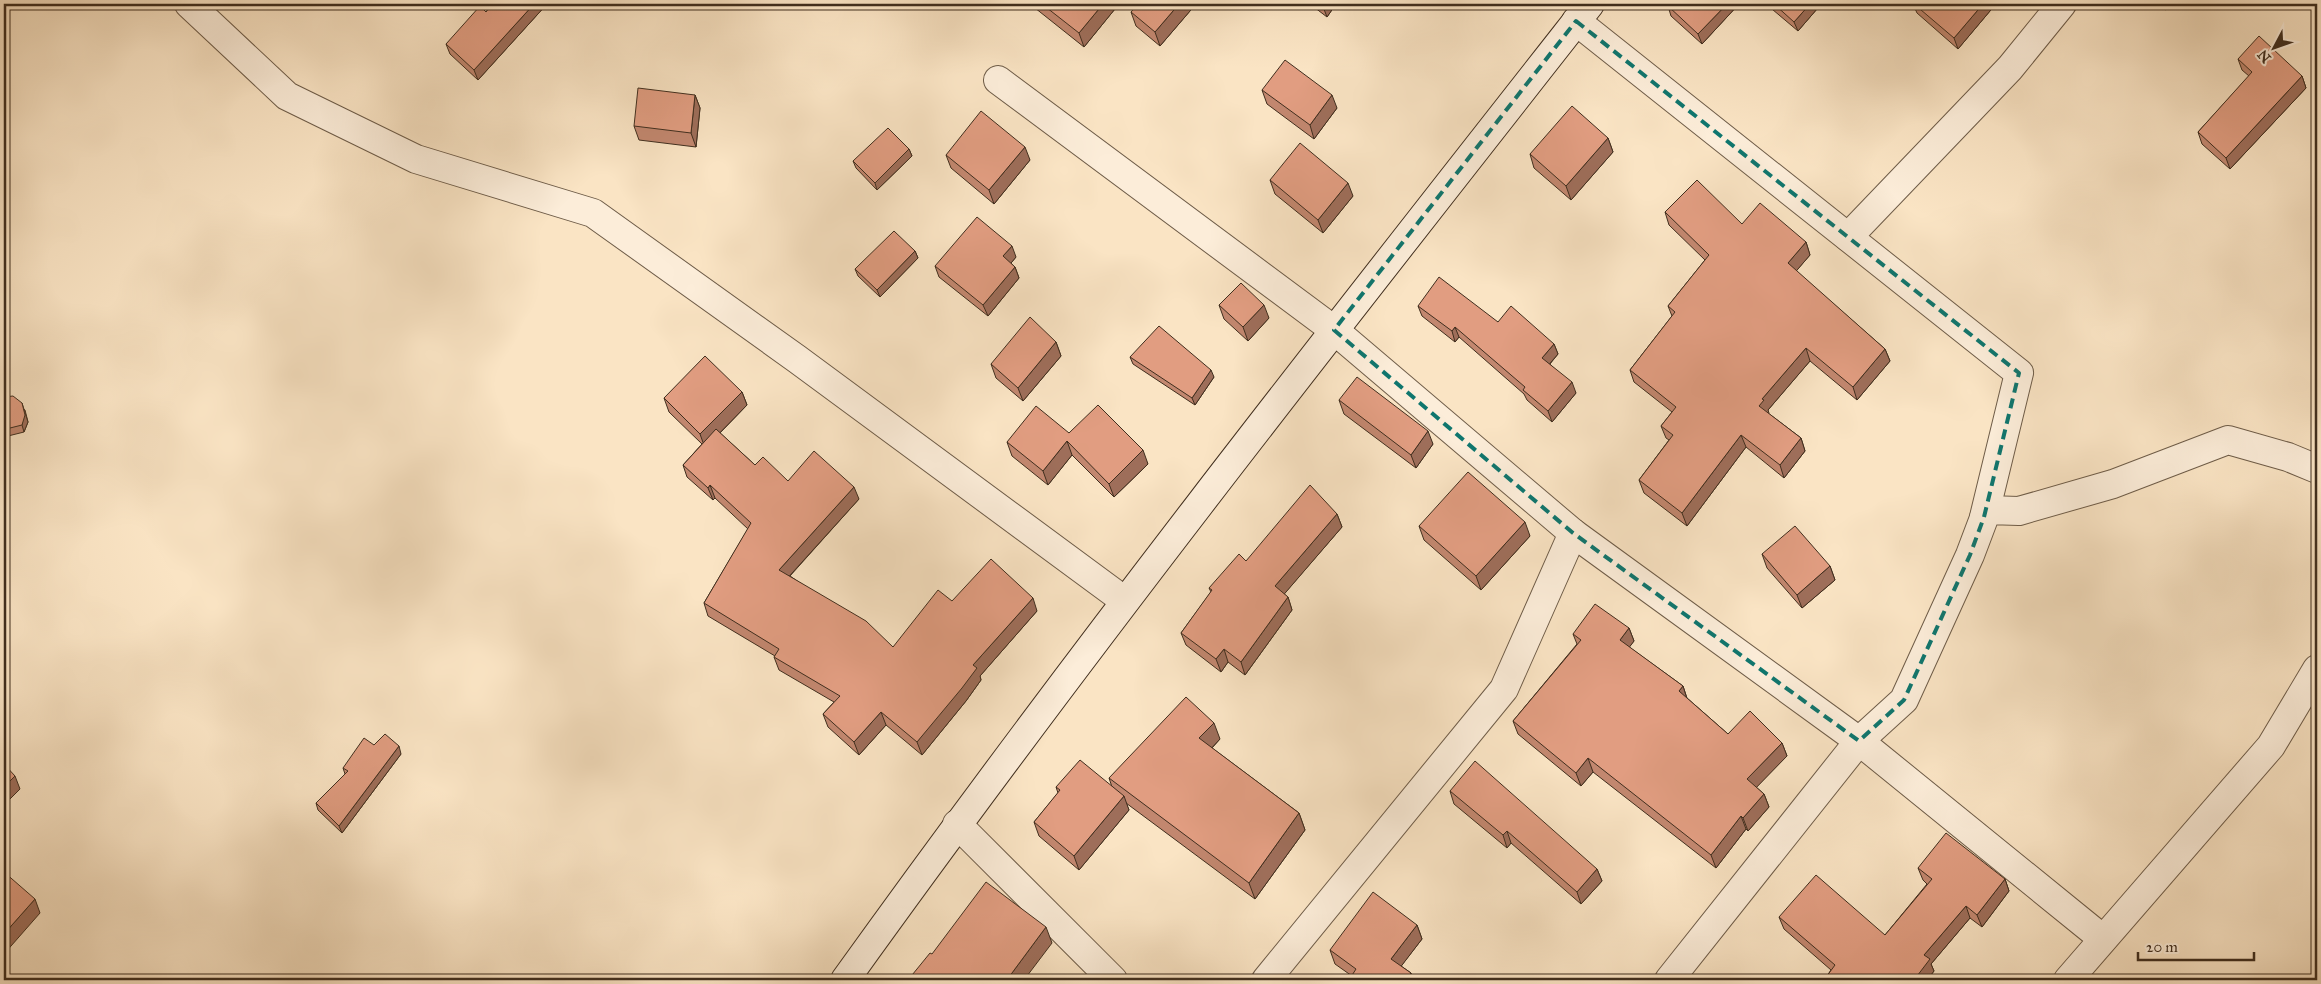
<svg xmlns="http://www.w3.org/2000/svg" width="2321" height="984" font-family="'IM FELL Great Primer',serif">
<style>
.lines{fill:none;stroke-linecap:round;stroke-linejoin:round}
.street-casing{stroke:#6e5c48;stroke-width:30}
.secondary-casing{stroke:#402e1e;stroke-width:30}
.street{stroke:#fcedd9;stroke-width:28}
.secondary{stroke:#fcedd9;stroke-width:28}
.wall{fill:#c2876f;stroke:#402e1e}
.shaded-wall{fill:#9e6e5a;stroke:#402e1e}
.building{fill:#e19d81;stroke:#402e1e}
.marked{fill:none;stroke:#0f766e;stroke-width:4;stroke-dasharray:10 6;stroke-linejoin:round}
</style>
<rect width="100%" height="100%" fill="#fae4c4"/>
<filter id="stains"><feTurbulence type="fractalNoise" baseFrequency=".004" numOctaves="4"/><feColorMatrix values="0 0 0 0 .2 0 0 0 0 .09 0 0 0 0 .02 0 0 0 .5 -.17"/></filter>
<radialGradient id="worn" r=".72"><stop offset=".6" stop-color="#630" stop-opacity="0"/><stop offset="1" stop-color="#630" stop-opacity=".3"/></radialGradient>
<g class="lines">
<defs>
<g id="street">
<path d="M189,4L287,96L416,159L593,213L797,359L1125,601"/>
<path d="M1576,21L2019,373L1984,517"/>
<path d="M998,80L1334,330L1573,533L1859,741L2103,939"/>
<path d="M1848,237L2010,68L2062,4"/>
<path d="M957,824L1113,980"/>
<path d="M1266,980L1504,689L1573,533"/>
<path d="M1669,980L1859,741L1904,700L1970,555L1987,510L2019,511L2113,484L2228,440L2288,457L2317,469"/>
<path d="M2068,980L2271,746L2317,669"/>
</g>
<path id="secondary" d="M845,980C1084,647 1337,326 1590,4"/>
</defs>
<!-- street casing -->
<use href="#street" class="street-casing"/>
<!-- secondary casing -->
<use href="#secondary" class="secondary-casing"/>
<!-- street -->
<use href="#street" class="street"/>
<!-- secondary -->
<use href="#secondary" class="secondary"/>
</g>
<!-- wall -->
<g class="wall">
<path d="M492,4H547L478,80L450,54L446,44L486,12Z"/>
<path d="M1030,4H1119L1084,47Z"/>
<path d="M1196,4L1160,46L1136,26L1131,12Z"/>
<path d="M1310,4H1336L1327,17Z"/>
<path d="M1670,4H1739L1702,44L1671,16L1668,6Z"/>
<path d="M1766,4H1815L1817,9L1798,31Z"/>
<path d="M1913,4H1995L1990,11L1958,49L1917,13Z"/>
<path d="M2158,4H2171L2166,10Z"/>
<path d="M2238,59L2302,76L2306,88L2230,169L2202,144L2198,132L2249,76L2242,70Z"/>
<path d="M1262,90L1337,108L1314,139L1267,104Z"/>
<path d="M695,95L700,108L696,147L639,140L634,126Z"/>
<path d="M1608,138L1613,152L1571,200L1534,168L1530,154Z"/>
<path d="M909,149L912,156L877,190L856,168L853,161Z"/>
<path d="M946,155L1030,160L994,204L951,168Z"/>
<path d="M1270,180L1353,196L1323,233L1275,194Z"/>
<path d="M1665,212L1742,224L1806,242L1810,255L1796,271L1885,349L1890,361L1857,400L1810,361L1768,410V413L1801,438L1805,451L1784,478L1746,447L1687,526L1644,493L1639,480L1669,440L1666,438L1661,426L1672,412L1634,382L1630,370L1672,316L1668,306L1705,260L1669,225Z"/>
<path d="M915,251L918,258L880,297L858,276L855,269Z"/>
<path d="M1016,257L1011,263L1015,267L1019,278L988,316L939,277L935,266Z"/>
<path d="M1219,305L1269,318L1248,341L1224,319Z"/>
<path d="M1418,306L1498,322L1554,344L1558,354L1550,364L1576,393L1552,422L1527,400L1524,394L1459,337L1455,342L1422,316Z"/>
<path d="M1056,342L1061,356L1023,401L996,378L991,364Z"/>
<path d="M1130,357L1214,377L1195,405L1133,364Z"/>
<path d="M742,392L747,405L720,433L755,465L788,481L859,499L790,576L893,647L952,601L1037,611L980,676L981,680L966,701L922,755L886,725L859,755L828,727L823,714L834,702L779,670L774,657L775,656L708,616L704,603L748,529L715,498L713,500L687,477L683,465L702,444L669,412L664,398Z"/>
<path d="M4,397L25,410L28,422L24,432L8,436L4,433Z"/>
<path d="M1339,400L1433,444L1416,468L1344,414Z"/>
<path d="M1069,433L1148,464L1114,497L1072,455L1048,485L1012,456L1007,442Z"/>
<path d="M1337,514L1342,527L1284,594L1288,597L1292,610L1245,675L1228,662L1221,672L1186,645L1181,633L1211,592L1209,588L1246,561Z"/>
<path d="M1419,526L1530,536L1481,590L1424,540Z"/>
<path d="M1762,554L1830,566L1835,580L1802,608L1767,568Z"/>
<path d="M1629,628L1634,641L1629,647L1683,686L1687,698L1728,734L1782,743L1787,756L1756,787L1764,794L1769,807L1748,831L1746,829L1716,868L1593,772L1581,786L1518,734L1513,721L1577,644L1573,634Z"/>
<path d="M1220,739L1212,748L1299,813L1305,830L1255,899L1126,803L1129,810L1079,870L1039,836L1034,822L1058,793L1056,787H1112L1109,778Z"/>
<path d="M374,745L401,754L342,833L318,810L316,803L345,774L343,768Z"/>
<path d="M1450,791L1597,869L1602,881L1581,904L1511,843L1507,848L1454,804Z"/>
<path d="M1918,868L2005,879L2009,891L1982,927L1970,918L1931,964L1934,971L1927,980H1824L1831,970L1784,929L1779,917L1885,935L1927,884L1923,880Z"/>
<path d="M1417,925L1422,939L1401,966L1411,973L1413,980H1349L1352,976L1335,964L1330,950Z"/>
</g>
<!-- shaded-wall -->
<g class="shaded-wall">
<path d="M534,4H547L478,80L474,70Z"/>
<path d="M553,4H558L555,8Z"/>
<path d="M1103,4H1119L1084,47L1079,33Z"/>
<path d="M1179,4H1196L1160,46L1155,32Z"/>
<path d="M1322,4H1336L1327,17Z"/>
<path d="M1727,4H1739L1702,44L1698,34Z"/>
<path d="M1810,4H1815L1817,9L1798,31L1794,22Z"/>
<path d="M1983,4H1995L1990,11L1958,49L1954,38Z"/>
<path d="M2164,4H2171L2166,10Z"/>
<path d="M2302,76L2306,88L2230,169L2226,158Z"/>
<path d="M695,95L700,108L696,147L691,133Z"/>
<path d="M1332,95L1337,108L1314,139L1310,125Z"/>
<path d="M1608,138L1613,152L1571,200L1566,186Z"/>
<path d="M1025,147L1030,160L994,204L989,190Z"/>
<path d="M909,149L912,156L877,190L875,183Z"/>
<path d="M1348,183L1353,196L1323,233L1318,220Z"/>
<path d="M1806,242L1810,255L1792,276L1788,263Z"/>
<path d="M1012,246L1016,257L1007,268L1003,256Z"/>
<path d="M915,251L918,258L880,297L877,290Z"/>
<path d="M1015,267L1019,278L988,316L983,305Z"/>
<path d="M1264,305L1269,318L1248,341L1243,327Z"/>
<path d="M1455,327L1459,337L1455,342L1452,331Z"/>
<path d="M1056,342L1061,356L1023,401L1018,388Z"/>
<path d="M1554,344L1558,354L1546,368L1542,358Z"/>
<path d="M1806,348L1810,361L1768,410L1769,413L1764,419L1759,406L1762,399Z"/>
<path d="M1885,349L1890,361L1857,400L1853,387Z"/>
<path d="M1211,370L1214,377L1195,405L1192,398Z"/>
<path d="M1572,382L1576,393L1552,422L1548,411Z"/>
<path d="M742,392L747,405L705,448L700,434Z"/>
<path d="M22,403L28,422L24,432L22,425Z"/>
<path d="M1428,431L1433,444L1416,468L1411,455Z"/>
<path d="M1741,435L1746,447L1687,526L1682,513Z"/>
<path d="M1801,438L1805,451L1784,478L1780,465Z"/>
<path d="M1067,441L1072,455L1048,485L1043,471Z"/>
<path d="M1143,450L1148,464L1114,497L1109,484Z"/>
<path d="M710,485L715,498L713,500L708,488Z"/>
<path d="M854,487L859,499L784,582L779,570Z"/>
<path d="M1337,514L1342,527L1280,599L1275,586Z"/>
<path d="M1525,522L1530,536L1481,590L1476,576Z"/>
<path d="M1830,566L1835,580L1802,608L1797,595Z"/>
<path d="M1288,597L1292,610L1245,675L1241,662Z"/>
<path d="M1033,598L1037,611L980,676L981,680L966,701L922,755L917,742L973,665Z"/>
<path d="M1629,628L1634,641L1625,653L1620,640Z"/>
<path d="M1224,649L1228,662L1221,672L1216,659Z"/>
<path d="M1683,686L1687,699L1679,691Z"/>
<path d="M881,712L886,725L859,755L854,742Z"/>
<path d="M1214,723L1220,739L1205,755L1199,738Z"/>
<path d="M1782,743L1787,756L1752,792L1747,779Z"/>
<path d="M399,746L401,754L342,833L339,826Z"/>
<path d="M1588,758L1593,772L1581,786L1576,773Z"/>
<path d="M15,776L20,789L4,805V787Z"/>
<path d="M1764,794L1769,807L1748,831L1743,818Z"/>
<path d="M1124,796L1129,810L1079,870L1074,856Z"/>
<path d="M1299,813L1305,830L1255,899L1249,883Z"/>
<path d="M1741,816L1746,829L1716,868L1711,855Z"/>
<path d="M1507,831L1511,843L1507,848L1503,835Z"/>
<path d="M1597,869L1602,881L1581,904L1577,892Z"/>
<path d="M2005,879L2009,891L1982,927L1977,915Z"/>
<path d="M35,899L40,913L4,954V934Z"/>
<path d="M1966,906L1970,918L1931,964L1934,971L1927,980H1914L1924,955Z"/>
<path d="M1417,925L1422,939L1396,973L1391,959Z"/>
<path d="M1046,927L1052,943L1024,980H1010L1009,977Z"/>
<path d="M1411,973L1413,980H1405Z"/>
</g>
<!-- building -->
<g class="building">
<path d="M492,4H534L474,70L446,44L480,6L486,12Z"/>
<path d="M1042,4H1103L1079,33Z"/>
<path d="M1138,4H1179L1155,32L1131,12Z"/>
<path d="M1670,4H1727L1698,34L1668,6Z"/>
<path d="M1774,4H1810L1794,22Z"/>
<path d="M1914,4H1983L1954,38Z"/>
<path d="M2259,36L2302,76L2226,158L2198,132L2252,72L2238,59Z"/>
<path d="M1285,60L1332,95L1310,125L1262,90Z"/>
<path d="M638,88L695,95L691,133L634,126Z"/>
<path d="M1572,106L1608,138L1566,186L1530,154Z"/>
<path d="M981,111L1025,147L989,190L946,155Z"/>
<path d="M888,128L909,149L875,183L853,161Z"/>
<path d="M1300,143L1348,183L1318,220L1270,180Z"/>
<path d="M1697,180L1742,224L1760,203L1806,242L1788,263L1885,349L1853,387L1806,348L1762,399L1764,400L1759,406L1801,438L1780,465L1741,435L1682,513L1639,480L1673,435L1661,426L1676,407L1630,370L1675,312L1668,306L1709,255L1665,212Z"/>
<path d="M977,217L1012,246L1003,256L1015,267L983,305L935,266Z"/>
<path d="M894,231L915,251L877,290L855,269Z"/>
<path d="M1439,277L1498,322L1511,306L1554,344L1542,358L1572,382L1548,411L1523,390L1525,387L1455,327L1452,331L1418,306Z"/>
<path d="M1241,283L1264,305L1243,327L1219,305Z"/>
<path d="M1030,317L1056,342L1018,388L991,364Z"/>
<path d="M1159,326L1211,370L1192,398L1130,357Z"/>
<path d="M705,356L742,392L700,434L664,398Z"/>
<path d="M1357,377L1428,431L1411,455L1339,400Z"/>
<path d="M13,396L22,403L25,415L22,425L6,429L4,427V397Z"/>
<path d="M1098,405L1143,450L1109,484L1067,441L1043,471L1007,442L1036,406L1069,433Z"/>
<path d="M716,429L755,465L763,457L788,481L814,451L854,487L779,570L866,621L893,647L938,590L952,601L991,559L1033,598L973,665L977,668L962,688L917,742L881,712L854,742L823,714L840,696L774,657L779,649L704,603L751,523L710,485L708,488L683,465Z"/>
<path d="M1468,472L1525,522L1476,576L1419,526Z"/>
<path d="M1310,485L1337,514L1275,586L1288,597L1241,662L1224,649L1216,659L1181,633L1212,590L1209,588L1239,554L1246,561Z"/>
<path d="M1795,526L1830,566L1797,595L1762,554Z"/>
<path d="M1595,604L1629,628L1620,640L1683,686L1679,691L1728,734L1750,711L1782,743L1747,779L1764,794L1743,818L1741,816L1711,855L1588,758L1576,773L1513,721L1581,640L1573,634Z"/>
<path d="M1186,697L1214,723L1199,738L1299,813L1249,883L1109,778Z"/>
<path d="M385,734L399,746L339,826L316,803L348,771L343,768L364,738L374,745Z"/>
<path d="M1080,760L1124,796L1074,856L1034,822L1060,790L1056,787Z"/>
<path d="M1475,761L1597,869L1577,892L1507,831L1503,835L1450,791Z"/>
<path d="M4,764L15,776L4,787Z"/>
<path d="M1946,833L2005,879L1977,915L1966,906L1924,955L1930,959L1914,980H1824L1835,965L1779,917L1816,875L1885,935L1932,879L1918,868Z"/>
<path d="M4,872L35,899L4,934Z"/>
<path d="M986,882L1046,927L1009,977L1012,980H908L930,953L932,954Z"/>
<path d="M1373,892L1417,925L1391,959L1411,973L1405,980H1349L1356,969L1330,950Z"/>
</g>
<!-- marked area -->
<path class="marked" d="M1576,21L2019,373L1984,517L1970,555L1904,700L1859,741L1573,533L1334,330Z"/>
<!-- margin -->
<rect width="2321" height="984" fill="none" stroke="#fae4c4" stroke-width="20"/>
<rect x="5" y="5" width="2311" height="974" fill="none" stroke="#402e1e" stroke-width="2.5"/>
<rect x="10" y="10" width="2301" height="964" fill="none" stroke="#402e1e"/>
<!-- north arrow -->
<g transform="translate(2274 48) rotate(229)" stroke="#fcedd9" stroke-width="4" paint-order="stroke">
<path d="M0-4L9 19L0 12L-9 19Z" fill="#402e1e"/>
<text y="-8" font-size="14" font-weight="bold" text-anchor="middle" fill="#402e1e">N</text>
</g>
<!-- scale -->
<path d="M2138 952v8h116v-8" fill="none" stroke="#402e1e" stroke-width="2.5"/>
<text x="2146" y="952" font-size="15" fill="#402e1e" stroke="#fcedd9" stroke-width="4" paint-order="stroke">20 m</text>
<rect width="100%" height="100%" filter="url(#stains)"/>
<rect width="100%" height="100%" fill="url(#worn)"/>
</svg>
